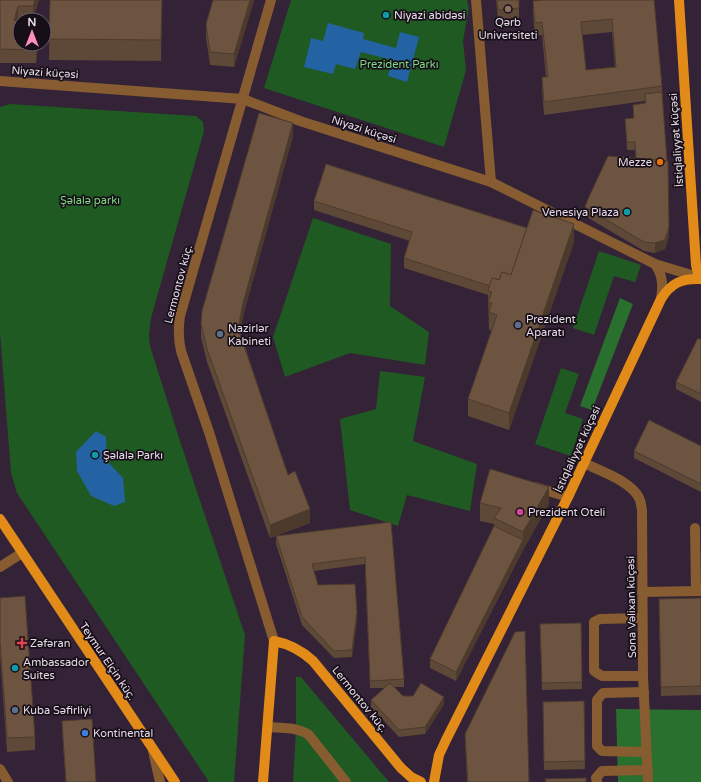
<svg xmlns="http://www.w3.org/2000/svg" width="701" height="782" font-family="'Varela Round',sans-serif">
<style>
.green{fill:#1e5a22}
.forest{fill:#296f2d}
.water{fill:#2463a3}
.lines{fill:none;stroke-linecap:round;stroke-linejoin:round}
.minor{stroke:#865c30;stroke-width:10}
.major{stroke:#e28b18;stroke-width:10}
.wall{fill:#5e4837;fill-rule:evenodd}
.shaded-wall{fill:#4c3b2d}
.building{fill:#6d5440;stroke:#4c3b2d;fill-rule:evenodd}
.education-dot{fill:#8d6e63;stroke:#170f18;stroke-width:1.5}
.culture-dot{fill:#0f9aa8;stroke:#170f18;stroke-width:1.5}
.food-dot{fill:#e8710a;stroke:#170f18;stroke-width:1.5}
.service-dot{fill:#5c6f8a;stroke:#170f18;stroke-width:1.5}
.hotel-dot{fill:#d1479c;stroke:#170f18;stroke-width:1.5}
.health-dot{fill:#e0444e;stroke:#170f18;stroke-width:1.5}
.shop-dot{fill:#3f7fe0;stroke:#170f18;stroke-width:1.5}
.labels{text-anchor:middle;stroke-width:3.5;stroke-linejoin:round;paint-order:stroke}
.poi-label{font-size:11px;fill:#e7dbe9;stroke:#170f18;text-anchor:start}
.park-label{font-size:11px;fill:#7eda80;stroke:#170f18}
.street-label{font-size:11px;fill:#e7dbe9;stroke:#170f18}
</style>
<rect width="100%" height="100%" fill="#342237"/>
<!-- green -->
<g class="green">
<path d="M291,0H467L469,8L463,41L466,70L444,147L264,88Z"/>
<path d="M10,104L196,116L203,122L204,131L151,318L149,334L150,346L180,441L245,635L234,782H209L17,493L11,473L0,333V107Z"/>
<path d="M313,218L391,244L390,306L429,332L425,365L350,353L285,377L273,337Z"/>
<path d="M599,251L641,265L635,282L614,276L594,335L573,328Z"/>
<path d="M561,368L579,374L565,413L583,419L571,456L535,444Z"/>
<path d="M380,371L425,377L413,441L477,464L470,511L407,495L398,526L350,510L340,419L376,409Z"/>
<path d="M296,677H301L389,782H293L296,729Z"/>
</g>
<!-- forest -->
<g class="forest">
<path d="M620,298L633,304L592,410L580,406Z"/>
<path d="M616,709L701,710V782H618Z"/>
</g>
<!-- water -->
<g class="water">
<path d="M328,23L364,33L363,39L396,48L400,32L419,37L407,82L388,76L392,60L361,52L355,69L336,64L333,74L304,67L311,38L323,41Z"/>
<path d="M96,431L106,437L107,461L123,478L125,502L114,506L91,496L77,471L76,452Z"/>
</g>
<g class="lines">
<!-- minor -->
<g class="minor">
<path d="M271,0L180,316C178,329 178,338 181,351L209,432L274,641"/>
<path d="M476,0L491,182"/>
<path d="M0,81L243,99L300,121L491,182L655,264L701,278"/>
<path d="M655,264C663,275 663,286 661,299"/>
<path d="M584,463C600,471 631,481 639,498C641,501 641,506 642,510L643,676L648,782"/>
<path d="M535,487L568,497"/>
<path d="M695,528L696,591"/>
<path d="M0,567L22,553"/>
<path d="M642,592L701,591"/>
<path d="M642,618L600,619L594,622V671L602,676H643"/>
<path d="M644,692L603,693L597,700V746L602,751L646,752"/>
<path d="M268,727C282,728 297,727 309,735L346,782"/>
<path d="M153,751L160,782"/>
<path d="M0,769L8,782"/>
<path d="M597,782L596,778L602,771L648,770"/>
</g>
<!-- major -->
<g class="major">
<path d="M679,0L696,265L698,273L701,277"/>
<path d="M0,519L175,782"/>
<path d="M263,782L274,641C290,644 301,650 313,661L401,768L411,777L421,782"/>
<path d="M434,782L439,755L446,740L568,497L661,299C671,283 682,278 701,279"/>
</g>
</g>
<!-- wall -->
<g class="wall">
<path d="M0,0H39L33,19L18,20H17L20,44H38L36,63H0Z"/>
<path d="M50,0H162L161,61L49,60Z"/>
<path d="M254,0L234,67L210,65L206,37V24Z"/>
<path d="M496,0H519V18L498,20Z"/>
<path d="M539,0H654L662,86L669,236L665,249L655,253L644,251L585,216V207L636,158L635,150H627L625,119L633,118V105L645,103V101L544,115L542,90V77H546L542,35L535,36L533,14V1H539ZM612,32L615,67L586,70L582,35Z"/>
<path d="M293,136L243,316L240,332L288,475L310,523L270,538L207,362L201,337V324Z"/>
<path d="M314,201L527,228L574,242L509,430L468,416V399L492,331L489,330L488,295L404,268V258L410,241L314,210Z"/>
<path d="M701,340V402L676,389V382Z"/>
<path d="M701,446V492L634,458V451Z"/>
<path d="M480,503L549,504L523,550L456,681L430,668V659L494,526V524L480,521Z"/>
<path d="M391,522L404,679V687H394L403,696L444,704L425,734L399,737L371,707V700L385,688H370L365,564L314,571L318,585L357,620L352,657L334,658L302,625L276,544V536Z"/>
<path d="M0,598L35,737V750L7,752L0,655Z"/>
<path d="M701,598V695L661,696L659,608Z"/>
<path d="M581,623L582,689L542,690L540,624Z"/>
<path d="M584,701L585,769L544,770L543,702Z"/>
<path d="M62,721L96,782H66L62,730Z"/>
<path d="M465,734L529,782H467L465,743Z"/>
</g>
<!-- shaded-wall -->
<g class="shaded-wall">
<path d="M35,0H39L33,19V6Z"/>
<path d="M250,0H254L234,67V54Z"/>
<path d="M18,6V20L14,34V21Z"/>
<path d="M36,44H38L36,63Z"/>
<path d="M293,123V136L243,316L239,337V324L243,303Z"/>
<path d="M574,224V242L509,430V413Z"/>
<path d="M669,227V236L665,249L655,253V243Z"/>
<path d="M549,487V504L523,550L456,681V672L523,540V532Z"/>
<path d="M310,509V523L270,538V525Z"/>
<path d="M357,612V620L352,657V650Z"/>
<path d="M444,697V704L425,734V727Z"/>
</g>
<!-- building -->
<g class="building">
<path d="M0,0H35L33,6H18L14,21L20,20V44H36V50L0,49Z"/>
<path d="M50,0H162L161,40L49,39Z"/>
<path d="M213,0H250L234,54L210,52L206,24Z"/>
<path d="M497,0H519V8L498,10Z"/>
<path d="M545,0H654L662,86L544,102L542,77H548L542,22L535,23L533,1ZM612,19L616,67L586,70L581,22Z"/>
<path d="M662,92L667,161L636,158L635,142H627L625,119L634,118L633,105L646,103L645,94Z"/>
<path d="M259,113L293,123L243,303L239,324L240,334L288,475L295,471L310,509L270,525L207,349L201,324L202,311Z"/>
<path d="M608,156L668,161L669,227L665,240L655,243L644,242L585,207L588,199Z"/>
<path d="M326,164L527,228L511,275L502,272L499,280L492,278L490,286L404,258L412,232L314,201Z"/>
<path d="M533,210L574,224L509,413L468,399L497,315L489,312L492,303L488,302L492,292L488,291L492,278L499,280L502,272L511,275Z"/>
<path d="M698,338L701,340V394L676,382Z"/>
<path d="M649,420L701,446V484L634,451Z"/>
<path d="M490,469L549,487L523,532L494,518L501,508L480,503Z"/>
<path d="M391,522L404,679L370,681L365,557L312,564L318,585L355,584L357,612L352,650L334,651L302,617L276,536Z"/>
<path d="M494,526L523,540L456,672L430,659Z"/>
<path d="M25,596L35,737L7,738L0,642V598Z"/>
<path d="M701,598V686L661,687L659,599Z"/>
<path d="M581,623L582,682L542,683L540,624Z"/>
<path d="M525,631L529,782H468L465,734L515,632Z"/>
<path d="M390,683L403,696H413L421,683L444,697L425,727L399,730L371,700Z"/>
<path d="M584,701L585,761L544,762L543,702Z"/>
<path d="M92,719L96,782H66L62,721Z"/>
<path d="M586,778V782H546L545,779Z"/>
</g>
<!-- markers -->
<circle class="education-dot" cx="508" cy="9" r="4"/>
<g class="culture-dot">
<circle cx="386" cy="15" r="4"/>
<circle cx="627" cy="212" r="4"/>
<circle cx="95" cy="455" r="4"/>
<circle cx="15" cy="668" r="4"/>
</g>
<circle class="food-dot" cx="660" cy="162" r="4"/>
<g class="service-dot">
<circle cx="518" cy="325" r="4"/>
<circle cx="220" cy="334" r="4"/>
<circle cx="15" cy="710" r="4"/>
</g>
<circle class="hotel-dot" cx="520" cy="512" r="4"/>
<path class="health-dot" d="M20 637h4v4h4v4h-4v4h-4v-4h-4v-4h4z"/>
<circle class="shop-dot" cx="85" cy="733" r="4"/>
<g class="labels">
<!-- poi labels -->
<g class="poi-label">
<text x="394" y="19">Niyazi abidəsi</text>
<text x="508" y="26" text-anchor="middle">Qərb<tspan x="508" dy="13">Universiteti</tspan></text>
<text x="652" y="166" text-anchor="end">Mezze</text>
<text x="619" y="216" text-anchor="end">Venesiya Plaza</text>
<text x="526" y="323">Prezident<tspan x="526" dy="13">Aparatı</tspan></text>
<text x="228" y="332">Nazirlər<tspan x="228" dy="13">Kabineti</tspan></text>
<text x="103" y="459">Şəlalə Parkı</text>
<text x="528" y="516">Prezident Oteli</text>
<text x="30" y="647">Zəfəran</text>
<text x="23" y="666">Ambassador<tspan x="23" dy="13">Suites</tspan></text>
<text x="23" y="714">Kuba Səfirliyi</text>
<text x="93" y="737">Kontinental</text>
</g>
<!-- park labels -->
<g class="park-label">
<text x="399" y="68">Prezident Parkı</text>
<text x="90" y="204">Şəlalə parkı</text>
</g>
<!-- street labels -->
<g class="street-label">
<text transform="translate(45 72) rotate(4)" y="4">Niyazi küçəsi</text>
<text transform="translate(364 129) rotate(18)" y="4">Niyazi küçəsi</text>
<text transform="translate(676 140) rotate(-94)" y="4">İstiqlaliyyət küçəsi</text>
<text transform="translate(178 284) rotate(-75)" y="4">Lermontov küç.</text>
<text transform="translate(577 449) rotate(-65)" y="4">İstiqlaliyyət küçəsi</text>
<text transform="translate(631 607) rotate(-91)" y="4">Sona Vəlixan küçəsi</text>
<text transform="translate(108 661) rotate(56)" y="4">Teymur Elçin küç.</text>
<text transform="translate(360 699) rotate(51)" y="4">Lermontov küç.</text>
</g>
</g>
<!-- north arrow -->
<g transform="translate(32 32)"><circle r="19" fill="#170f18" stroke="#6a616c"/>
<path d="M0-3L7 15L0 10L-7 15Z" fill="#fd8ebf"/>
<text y="-6" font-size="11" font-weight="bold" text-anchor="middle" fill="#e7dbe9">N</text>
</g>
</svg>
